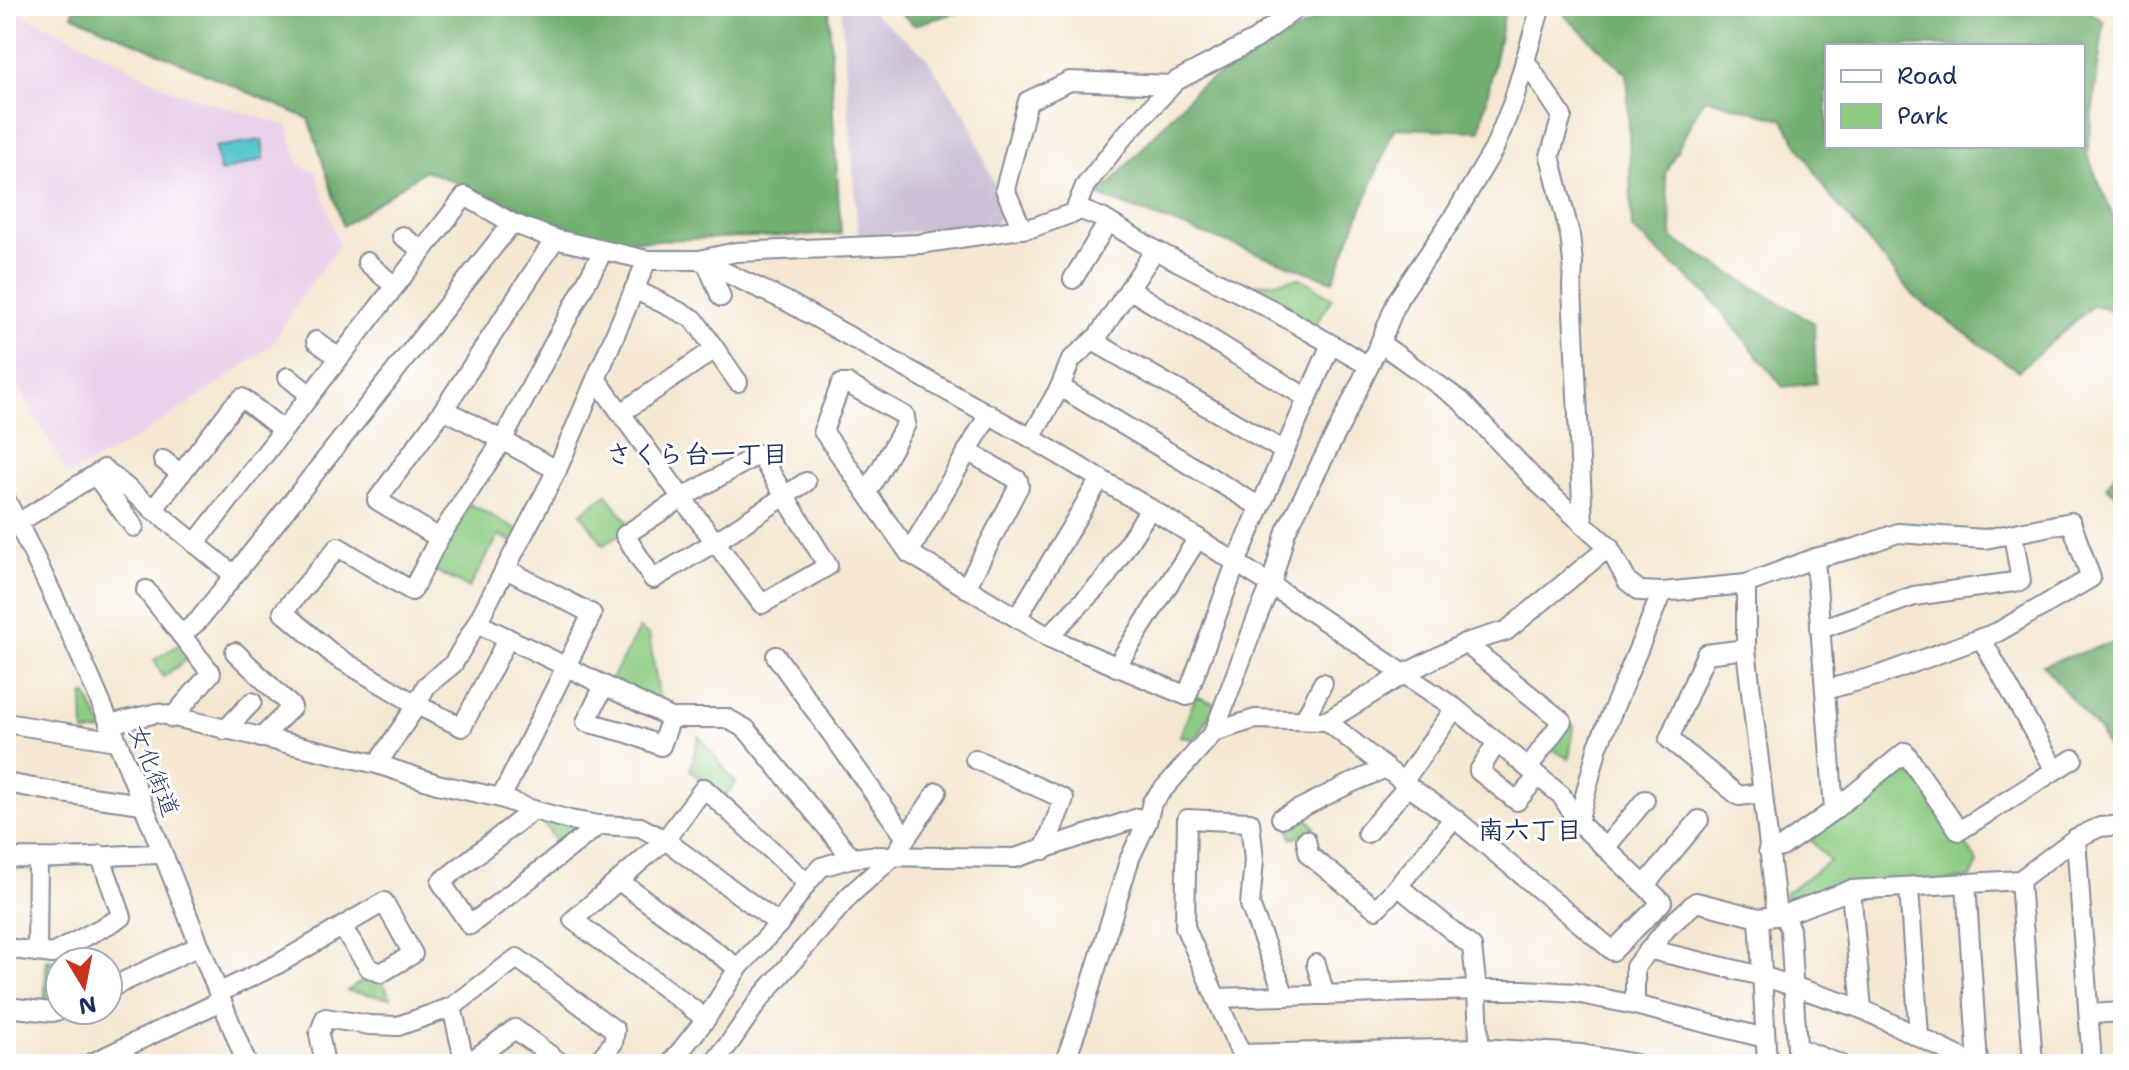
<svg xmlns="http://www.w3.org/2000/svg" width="2129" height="1070" font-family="'Shantell Sans','Klee One',sans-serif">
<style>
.built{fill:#ebd1eb}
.industrial{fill:#cbbfd5}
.green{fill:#8ccb81;stroke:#547d70;stroke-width:2}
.forest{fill:#71af6f;stroke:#466f66;stroke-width:2;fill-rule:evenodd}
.water{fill:#5ac8ce;stroke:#3a7c96;stroke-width:2}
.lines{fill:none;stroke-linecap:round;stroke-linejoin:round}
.minor-casing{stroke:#888b98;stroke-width:22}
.minor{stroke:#fff;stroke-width:18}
.labels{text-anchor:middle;stroke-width:6;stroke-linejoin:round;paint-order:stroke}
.street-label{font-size:24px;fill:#1b2f5e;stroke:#fff}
.neighbourhood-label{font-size:26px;font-weight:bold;fill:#1b2f5e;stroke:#fff}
</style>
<rect width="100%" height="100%" fill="#fff"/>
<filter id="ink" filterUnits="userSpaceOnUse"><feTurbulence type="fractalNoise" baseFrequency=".0125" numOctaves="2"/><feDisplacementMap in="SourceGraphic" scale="16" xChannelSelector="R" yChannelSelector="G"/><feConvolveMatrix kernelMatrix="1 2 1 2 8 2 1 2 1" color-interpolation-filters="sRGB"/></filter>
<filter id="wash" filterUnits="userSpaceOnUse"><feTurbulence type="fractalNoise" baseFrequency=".006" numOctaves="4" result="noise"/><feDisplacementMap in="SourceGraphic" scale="32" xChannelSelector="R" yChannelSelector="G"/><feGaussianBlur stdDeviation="1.8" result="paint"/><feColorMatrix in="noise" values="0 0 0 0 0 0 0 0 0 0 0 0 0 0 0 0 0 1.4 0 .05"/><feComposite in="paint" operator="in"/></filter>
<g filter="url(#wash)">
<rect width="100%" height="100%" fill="#f5e7d1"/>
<!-- built -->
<path class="built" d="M6,8L62,32L171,90L287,126L300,166L316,172L339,246L303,294L272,345L213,388L123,446L68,475L6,364Z"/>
<!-- industrial -->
<path class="industrial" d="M841,6H869L875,15L924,54L967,117L1004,208L994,226L858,236Z"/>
<!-- green -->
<g class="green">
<path d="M1301,278L1332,298L1314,328L1240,287Z"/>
<path d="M607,494L632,528L603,545L581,513Z"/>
<path d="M470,504L522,532L517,544L499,535L469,588L432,569Z"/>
<path d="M639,629L649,635L661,708L611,680Z"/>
<path d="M181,643L191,656L163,677L154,660Z"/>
<path d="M87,695L104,731L84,733L83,696Z"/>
<path d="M1196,696L1216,704L1196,740L1180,736Z"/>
<path d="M1568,722L1574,726L1569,759L1549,747Z"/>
<path d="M699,736L736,783L722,799L690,770Z"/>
<path d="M1907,755L1978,863L1971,877L1785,910L1786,892L1830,861L1807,836Z"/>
<path d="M1303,813L1315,827L1307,833L1292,839L1287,822Z"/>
<path d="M540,818L582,827L561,849Z"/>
<path d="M64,958L65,962H60V1007H44L47,960L55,962Z"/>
<path d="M367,978L381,980L391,998L347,991Z"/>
</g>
<!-- forest -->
<g class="forest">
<path d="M75,6H829L833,113L841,234L604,242L425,170L343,226L309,119L72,15Z"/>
<path d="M893,6H980L914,25Z"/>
<path d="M1339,6H1506L1480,131L1394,128L1333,281L1099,196L1197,88Z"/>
<path d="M1569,6H2083L2104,22L2087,154L2123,240V316L2094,305L2018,371L1916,298L1830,196L1782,119L1704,98L1665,174L1673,239L1814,323L1816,383L1783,387L1708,295L1632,229L1627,74L1565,16ZM1827,46H2083V146H1827Z"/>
<path d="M2122,465H2123V499L2106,487Z"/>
<path d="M2123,639V776L2099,731L2043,665Z"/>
</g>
<!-- water -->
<path class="water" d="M262,140L264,159L220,172L215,147Z"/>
</g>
<g filter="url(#ink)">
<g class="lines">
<defs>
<g id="minor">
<path d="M1525,60L1562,116L1550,156L1570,235L1573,263L1572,288L1583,524"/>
<path d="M1074,213L1085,186L1125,135L1176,81L1256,39L1299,6"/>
<path d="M1022,229L1005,189L1028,101L1070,81L1172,85"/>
<path d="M402,236L422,250"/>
<path d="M699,260L786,301L1031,438L1161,515L1271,585L1455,708L1561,795L1578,822"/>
<path d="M367,262L394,286"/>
<path d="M707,264L721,297"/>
<path d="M1073,279L1108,222"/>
<path d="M634,289L694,319L738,382"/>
<path d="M1129,289L1307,398"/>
<path d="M316,341L339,358"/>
<path d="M1093,341L1284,451"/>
<path d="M1380,343L1461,401L1537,482L1609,547L1627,581L1640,591L1662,592L1746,584L1815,558L1856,548L1898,533L1985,539L2071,522L2091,578L1998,632L1880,675L1825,690"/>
<path d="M288,377L310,395"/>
<path d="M597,380L682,498L625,535L653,579L715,542L806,482"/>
<path d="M1060,387L1260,507"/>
<path d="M444,409L557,470"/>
<path d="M621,413L715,349"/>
<path d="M1031,438L1060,387L1071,360L1098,336L1155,250"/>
<path d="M759,454L828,566L762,604L682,498Z"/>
<path d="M163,460L181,474"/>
<path d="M96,476L134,527"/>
<path d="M867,493L906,424L905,416L848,384H841L823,431L909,553L1052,639L1187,696L1236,563L1331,344"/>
<path d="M6,500C100,681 170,875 247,1064"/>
<path d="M153,510L233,406L242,398L283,430"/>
<path d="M18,523L104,469L234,575"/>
<path d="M439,538L377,500L444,409L555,239"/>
<path d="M195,544L465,196L512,223L555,239L647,260H699L736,252L919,244L1034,227L1081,210L1102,218L1155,250L1267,307L1369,366"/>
<path d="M909,553L989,414"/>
<path d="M1815,558L1834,810"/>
<path d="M1746,584V649L1777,915"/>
<path d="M966,588L1019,486L1018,480L967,451"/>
<path d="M146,590L211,673L172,718"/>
<path d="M1017,618L1100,479"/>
<path d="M477,623L671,718H726L746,729L852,858"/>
<path d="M1820,629L1914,596L2021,581L2013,534"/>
<path d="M181,635L198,621L512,223"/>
<path d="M1048,637L1105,579L1150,509"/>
<path d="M508,638L462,727L417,705L335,656L283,612L338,547L412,591L439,538L502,441L603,251"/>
<path d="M1981,638L2055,770"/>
<path d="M1465,643L1562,721L1528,768"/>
<path d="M1746,649L1706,654L1669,739L1739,796L1762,793"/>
<path d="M235,652L292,707L261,738"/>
<path d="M776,656L906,838"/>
<path d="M1116,667L1198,538"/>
<path d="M604,686L586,722L628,733L661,746L671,718"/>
<path d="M1304,720L1323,683"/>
<path d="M1327,721L1404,674L1465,643L1506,631L1609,547"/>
<path d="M6,723L116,741"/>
<path d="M109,724L157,713L377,764L437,784L501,798L533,810L570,820L599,825L640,827L665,840L779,924"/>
<path d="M225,730L252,702"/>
<path d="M1214,732L1255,719L1327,721L1408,786L1454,818L1613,951L1662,902L1578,822L1598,746L1662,592"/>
<path d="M1497,742L1479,771L1517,801L1538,776"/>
<path d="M975,759L1064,799L1044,850"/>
<path d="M377,764L417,705L426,686L453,664L477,623L557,470L647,260"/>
<path d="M1403,782L1455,708"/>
<path d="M6,783L62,793L142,804"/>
<path d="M501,798L592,614L506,569"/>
<path d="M533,810L441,882L470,925L599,825"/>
<path d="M1281,818L1349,784L1386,768"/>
<path d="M1367,833L1408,786"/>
<path d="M2076,838L2092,1064"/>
<path d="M1306,840L1309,855L1376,909L1398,886L1472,947L1477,990L1480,1064"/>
<path d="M1605,848L1645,800"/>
<path d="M1768,850L1782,847L1834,810L1905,752L1959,831L2073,759"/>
<path d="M6,858C58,860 110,855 162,854"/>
<path d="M2020,880L2033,1064"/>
<path d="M619,881L738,968"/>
<path d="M1966,883L1978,1064"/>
<path d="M1645,885L1699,820"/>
<path d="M1398,886L1454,818"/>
<path d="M1909,888L1919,1036"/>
<path d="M1851,890L1862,1009"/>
<path d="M1783,915L1851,890L2020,880L2076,838L2100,827L2123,825"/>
<path d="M1759,918L1767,1064"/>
<path d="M6,948L52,954L122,917L100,855"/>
<path d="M1651,950L1762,976L1862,1009L1974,1064"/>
<path d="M37,952L38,859"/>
<path d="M1316,964L1325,995"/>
<path d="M108,989L199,946"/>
<path d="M218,993L278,964L384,902L413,954L381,973L369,968L342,927"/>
<path d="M1217,998L1285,996"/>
<path d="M1635,1005L1765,1038"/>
<path d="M6,1007L52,1012L60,1010"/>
<path d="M452,1007L465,1064"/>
<path d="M2089,1014L2123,1012"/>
<path d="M706,1019L573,920L665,840L704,788L807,883"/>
<path d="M1798,1048L1840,1064"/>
<path d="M90,1064L221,1001"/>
<path d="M325,1064L319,1034L325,1018L370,1025L398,1026L452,1007L517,958L615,1030L613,1043L596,1064"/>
<path d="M467,1064L515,1029L562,1064"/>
<path d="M670,1064L706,1019L738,968L779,924L807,883L821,867L852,858L870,856L1015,858L1138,818L1147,822"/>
<path d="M713,1064L731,1041L759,1000L850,895L894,856L937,792"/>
<path d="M1064,1064L1081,1017L1130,858L1147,822L1152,802L1214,732L1258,615L1271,585L1286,531L1341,424L1380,343L1398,299L1453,218L1494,149L1513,102L1541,6"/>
<path d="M1636,1064L1582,1054L1479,1048L1241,1054L1185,927L1187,819L1250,822L1254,860L1250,905L1285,996L1477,990H1524L1576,993L1635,1005V967L1667,928L1696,902L1759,918L1783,915L1790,929L1798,1064"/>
</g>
</defs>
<!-- minor casing -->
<use href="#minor" class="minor-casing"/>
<!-- minor -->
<use href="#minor" class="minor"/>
</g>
</g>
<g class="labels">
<!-- street labels -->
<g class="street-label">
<text transform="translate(154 771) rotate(68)" y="8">女化街道</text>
</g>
<!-- neighbourhood labels -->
<g class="neighbourhood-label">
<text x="697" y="463">さくら台一丁目</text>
<text x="1530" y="839">南六丁目</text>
</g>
</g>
<!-- margin -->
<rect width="2129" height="1070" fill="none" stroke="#fff" stroke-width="32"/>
<!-- legend -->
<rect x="1825" y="44" width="260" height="104" fill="#ffffff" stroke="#a4acbf" stroke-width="2"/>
<rect x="1841" y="70" width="40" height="12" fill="#ffffff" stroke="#a4acbf" stroke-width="2"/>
<text x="1897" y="84" font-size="24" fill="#1b2f5e">Road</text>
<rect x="1841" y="104" width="40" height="24" fill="#8ccb81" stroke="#a4acbf" stroke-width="2"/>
<text x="1897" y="124" font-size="24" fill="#1b2f5e">Park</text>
<!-- north arrow -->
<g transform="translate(84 986) rotate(170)"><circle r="38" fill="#ffffff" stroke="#a4acbf" stroke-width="2"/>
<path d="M0-6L14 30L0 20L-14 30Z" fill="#c8321e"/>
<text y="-12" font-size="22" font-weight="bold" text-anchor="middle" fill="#1b2f5e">N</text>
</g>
</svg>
